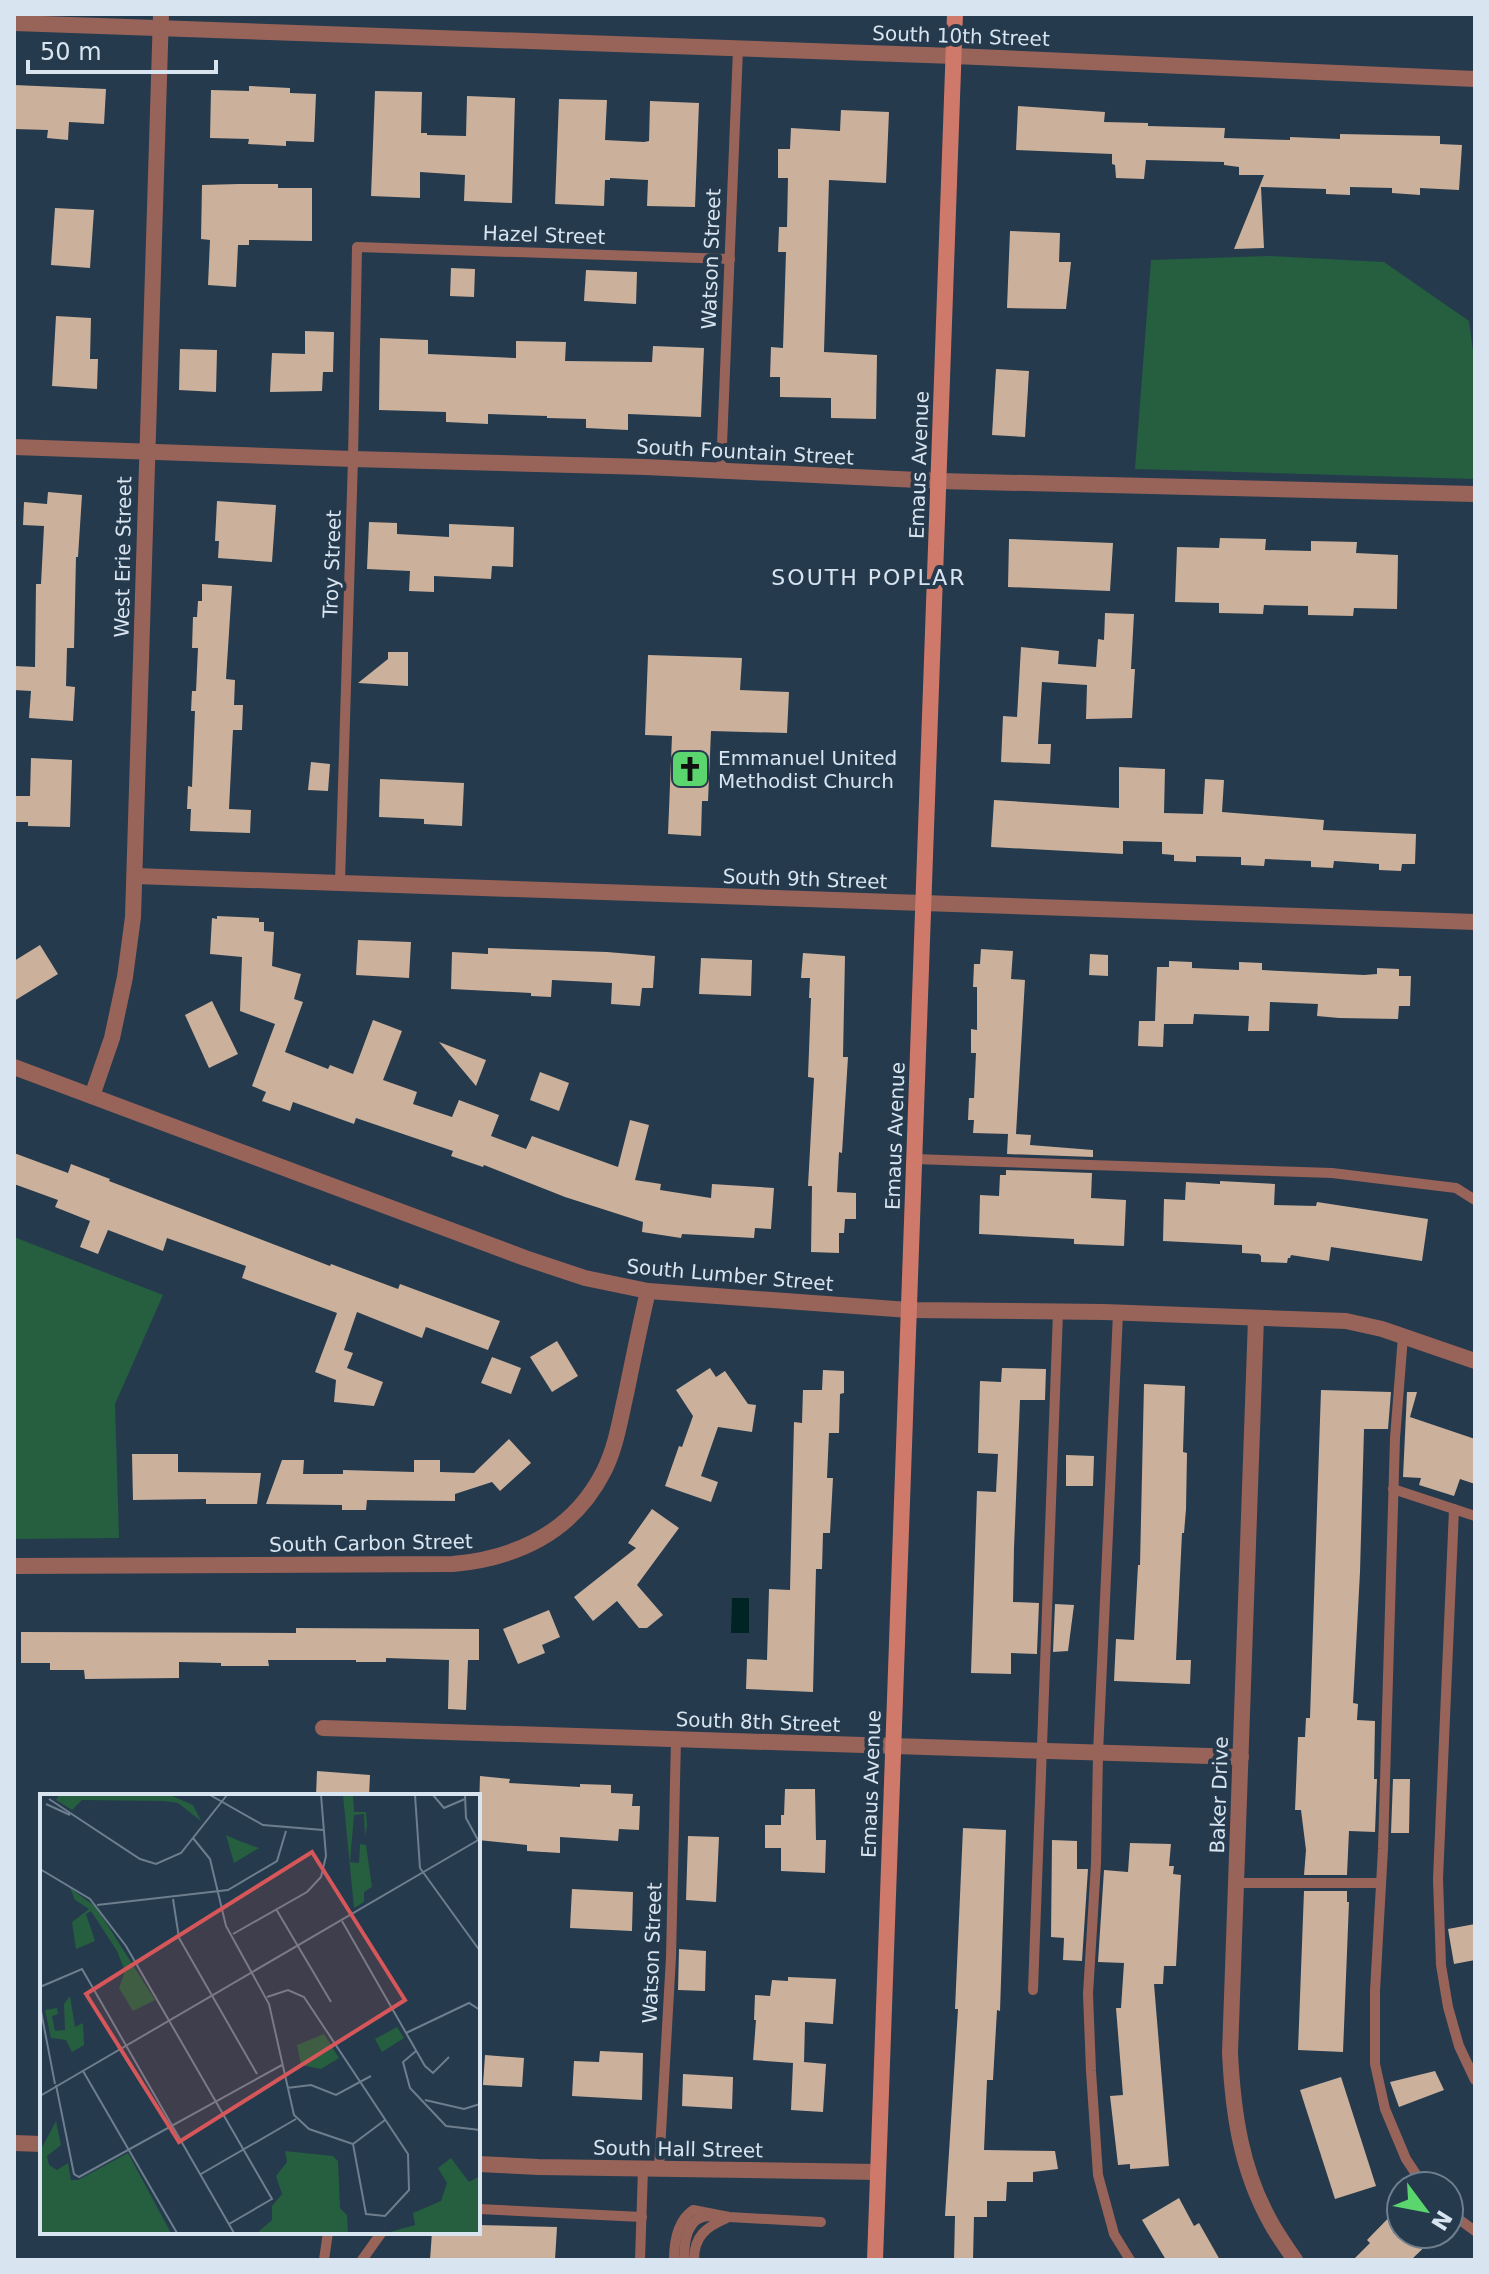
<svg xmlns="http://www.w3.org/2000/svg" width="1489" height="2274" font-family="'DejaVu Sans',sans-serif">
<style>
.green{fill:#255f40}
.water{fill:#002324}
.building{fill:#cbb09c}
.lines{fill:none;stroke-linecap:round;stroke-linejoin:round}
.lane{stroke:#986359;stroke-width:10}
.street{stroke:#986359;stroke-width:16}
.secondary{stroke:#ce796a;stroke-width:16}
.labels{text-anchor:middle;stroke-width:8;stroke-linejoin:round;paint-order:stroke}
.street-label{font-size:20px;fill:#d8e4f0;stroke:#253a4c}
.poi-label{font-size:20px;fill:#d8e4f0;stroke:#253a4c;text-anchor:start}
.neighbourhood-label{font-size:22px;letter-spacing:2px;fill:#d8e4f0;stroke:#253a4c}
.inset-road{fill:none;stroke:#6d7e8e;stroke-width:2}
.view{fill:#d6575a;fill-opacity:0.15;stroke:#d6575a;stroke-width:4}
.inset-edge{fill:none;stroke:#d8e4f0;stroke-width:4}
</style>
<rect width="100%" height="100%" fill="#253a4c"/>
<!-- green -->
<g class="green">
<path d="M1268,256L1384,262L1469,321L1475,367V479L1135,469L1151,260Z"/>
<path d="M14,1237L163,1295L115,1404L119,1538L14,1539Z"/>
</g>
<!-- water -->
<path class="water" d="M732,1598H749V1633H731Z"/>
<!-- building -->
<g class="building">
<path d="M14,85L106,89L104,124L69,122L68,140L47,138L48,130L14,129Z"/>
<path d="M249,86L290,88V93L316,94L314,142L286,141V146L248,144L249,139L210,138L211,90L249,91Z"/>
<path d="M375,91L422,92L421,133H427V135L466,136L467,96L515,98L512,203L464,201L465,175L420,172V198L371,196Z"/>
<path d="M559,99L607,100L605,140L644,142L649,141L650,101L699,103L695,207L647,206L648,180L610,178V180H605L604,206L555,204Z"/>
<path d="M1018,106L1105,112L1104,122L1148,123V126L1225,128L1224,138L1290,140V137L1340,139V134L1440,136V144L1462,145L1459,190L1420,188V195L1392,193V188L1350,187V195L1326,194V189L1261,187L1264,248L1234,249L1264,175H1239V167L1224,165V162L1146,160L1144,179L1116,178L1115,165L1112,164V154L1016,150Z"/>
<path d="M841,110L889,112L886,183L829,180L824,352L877,355L876,419L831,418V398L780,397V377H770L771,347L783,348L786,252H778L779,227H787L788,178H778V149H790L791,128L840,131Z"/>
<path d="M239,184H278V188H312V241L249,240V245H238L236,287L208,285L210,240L201,239L202,185Z"/>
<path d="M55,208L94,210L90,268L51,265Z"/>
<path d="M1010,231L1060,233L1059,262H1071L1066,309L1007,308Z"/>
<path d="M451,268L475,269L474,297L450,296Z"/>
<path d="M586,270L637,272L636,304L584,301Z"/>
<path d="M56,316L91,318L90,359H98L97,389L52,386Z"/>
<path d="M305,331L334,332L333,372H323L322,391L270,392L272,353L305,354Z"/>
<path d="M380,338L428,340V354L516,358V341L566,342L565,361L652,362L653,346L704,348L701,417L628,414V430L586,428V419L547,418V416L488,414V424L446,422V412L379,410Z"/>
<path d="M180,349L217,350L216,392L179,390Z"/>
<path d="M996,369L1029,371L1025,437L992,435Z"/>
<path d="M48,492L82,495L78,557H76L74,648H67L66,686L75,687L73,721L29,718L31,691L14,690V666L35,667L36,584H41L44,526L23,525L24,502L47,504Z"/>
<path d="M217,501L276,505L272,562L218,558L219,541H215Z"/>
<path d="M369,522L397,523V534L449,537V524L514,527L513,567L492,566L491,579L434,576V592L409,591L410,571L367,569Z"/>
<path d="M1220,538L1266,539L1265,550L1311,551V541L1357,542L1356,553L1398,555L1397,609L1354,608L1353,616L1308,615V606L1264,605L1263,614L1219,613V603L1175,602L1177,547L1219,548Z"/>
<path d="M1009,539L1113,543L1110,591L1008,587Z"/>
<path d="M202,584L232,586L226,679L235,680L234,705H243L242,730H233L229,809L251,810L250,833L190,831L191,809H187L188,786L192,787L195,711H191L192,691H196L198,648H192L193,617H197L198,601H202Z"/>
<path d="M1105,613L1134,614L1131,669H1135L1132,718L1086,719L1087,685L1042,682L1038,744H1051L1050,764L1001,762L1003,716L1017,717L1021,647L1059,651L1058,664L1096,667L1098,639L1104,640Z"/>
<path d="M388,652H408V686L358,683L388,659Z"/>
<path d="M648,655L742,658L740,690L789,692L787,733L711,731L708,801H702L701,836L668,834L672,736L645,735Z"/>
<path d="M31,758L72,760L70,827L28,826V822H14V796H30Z"/>
<path d="M311,762L330,764L328,791L308,790Z"/>
<path d="M1119,767L1165,769L1164,813L1203,814L1205,779L1224,780L1222,812L1324,820L1323,830L1416,834L1415,864H1402L1401,871L1379,870V864L1334,861L1333,868L1311,867V861L1265,859L1264,866L1241,865V857L1196,856V862L1174,861V855L1162,854V842L1123,841V854L991,847L994,800L1119,808Z"/>
<path d="M380,779L464,783L462,826L424,824V819L379,817Z"/>
<path d="M217,916L259,918V922H264V931L274,932L272,966L301,974L294,999L303,1002L285,1052L328,1069L330,1065L353,1074L373,1020L402,1031L383,1080L417,1092L413,1104L452,1117L459,1100L499,1115L491,1136L526,1149L532,1136L618,1167L630,1120L649,1125L635,1180L661,1184L660,1190L711,1198L712,1184L774,1188L771,1229L755,1228L754,1238L682,1234L681,1238L642,1232L643,1222L565,1197L484,1165L483,1167L451,1156L453,1151L356,1118L354,1124L293,1102L290,1111L262,1101L266,1092L252,1086L275,1024L240,1011L242,957L210,954L212,918L217,919Z"/>
<path d="M358,940L411,942L409,978L356,975Z"/>
<path d="M40,945L58,974L14,1001V961Z"/>
<path d="M488,948L607,952L655,956L653,988H642L640,1006L611,1004L612,983L552,980L551,997L531,996V993L451,989L452,952L488,954Z"/>
<path d="M981,949L1013,951L1011,979L1025,980L1016,1134L1031,1135L1030,1145L1093,1150V1157L1007,1154L1008,1134L973,1133L974,1120H968L969,1098H974L976,1053H971V1029L977,1030V987H973L974,964H980Z"/>
<path d="M803,953L845,956L843,1057H848L842,1153L839,1152L837,1192L856,1193V1219H845L844,1233H839V1253L811,1252L812,1186H808L814,1078L808,1077L811,998H809L810,978H801Z"/>
<path d="M1090,954L1108,955V976L1089,975Z"/>
<path d="M701,958L752,960L751,996L699,994Z"/>
<path d="M1169,961L1192,962V968L1239,970V962L1262,963V970L1364,975L1377,974V968L1399,969V976H1411L1410,1006H1399L1398,1019L1339,1018L1317,1016L1318,1004L1270,1002L1269,1031H1248L1249,1016L1194,1014L1193,1024H1164L1163,1047L1138,1046L1139,1021H1155L1157,967H1169Z"/>
<path d="M212,1001L238,1054L209,1068L185,1015Z"/>
<path d="M439,1042L486,1060L476,1086Z"/>
<path d="M540,1072L569,1083L559,1111L530,1100Z"/>
<path d="M14,1153L68,1173L71,1164L110,1179L109,1181L330,1266L331,1264L398,1289L400,1284L500,1321L488,1350L426,1327L422,1338L357,1312L344,1350L353,1353L347,1368L383,1382L374,1406L334,1402L336,1380L315,1372L337,1313L242,1278L246,1266L167,1238L163,1251L108,1230L98,1254L80,1247L90,1221L55,1207L58,1200L14,1184Z"/>
<path d="M1006,1170L1092,1173L1091,1198L1126,1200L1124,1246L1074,1244V1239L979,1234L980,1195L999,1196L1000,1175H1006Z"/>
<path d="M1220,1181L1275,1184L1274,1205L1316,1206L1317,1202L1428,1219L1422,1261L1331,1247L1329,1261L1291,1255L1290,1258H1288L1287,1263L1261,1262V1256L1259,1254L1242,1253V1245L1163,1241L1164,1199L1185,1200L1186,1182L1220,1184Z"/>
<path d="M557,1341L578,1376L552,1392L530,1357Z"/>
<path d="M492,1357L521,1368L511,1394L481,1383Z"/>
<path d="M710,1368L716,1377L725,1371L748,1404L756,1405L752,1432L718,1427L701,1476L718,1482L711,1502L665,1486L679,1446L682,1447L693,1416L676,1390Z"/>
<path d="M1002,1368L1046,1369L1045,1400H1020L1014,1548L1013,1602L1039,1603L1037,1652V1654L1011,1653V1674L971,1673L977,1491L996,1492L998,1454L978,1453L980,1381L1001,1382Z"/>
<path d="M823,1370L844,1371V1393L840,1394L839,1433H829L827,1478H833L830,1533H823L822,1569H816L813,1692L746,1689L747,1659L767,1660L769,1589L790,1590L794,1422L802,1423L803,1390H822Z"/>
<path d="M1144,1384L1185,1386L1183,1452L1187,1453L1186,1509L1184,1533H1182L1176,1660H1191L1190,1684L1114,1681L1116,1639L1134,1640L1138,1565H1140Z"/>
<path d="M1321,1390L1391,1392L1388,1429H1364L1360,1572L1353,1703L1358,1704L1357,1720L1375,1721L1374,1779H1377L1375,1832L1349,1831L1347,1875H1304L1306,1850L1301,1810H1295L1298,1737H1305L1306,1718H1310Z"/>
<path d="M1407,1392H1417L1410,1417L1475,1439V1484L1460,1479L1454,1496L1419,1485L1421,1478L1403,1477Z"/>
<path d="M509,1439L531,1463L500,1491L492,1482L455,1494V1501L367,1500L366,1510H342V1505L266,1504L282,1460H304L303,1474H343V1470L414,1472V1460H440V1472L474,1473Z"/>
<path d="M132,1454H178V1472L261,1473L257,1504H206V1499L133,1500Z"/>
<path d="M1066,1455L1094,1456L1093,1486H1066Z"/>
<path d="M652,1509L679,1528L637,1585L663,1615L647,1628H639L617,1601L593,1621L574,1597L636,1548L628,1543Z"/>
<path d="M1055,1604L1074,1605L1068,1651L1053,1652Z"/>
<path d="M549,1610L560,1637L542,1645L545,1653L518,1664L503,1629Z"/>
<path d="M296,1628L479,1629V1660H468L466,1710L448,1709L449,1660L386,1658V1662H356V1660H268L269,1666H221V1663L179,1662V1678L85,1679L84,1670H50V1663H21V1632L296,1633Z"/>
<path d="M317,1771L370,1775L369,1796H316Z"/>
<path d="M480,1776L510,1779L509,1783L580,1787V1784L611,1785V1793L633,1794L632,1806H640L639,1830L619,1829L618,1841L560,1837V1853L527,1851V1845L478,1840Z"/>
<path d="M1393,1779H1410L1409,1833H1391Z"/>
<path d="M785,1789H815L816,1840H826L825,1873L781,1871V1848H765V1825H781V1815H784Z"/>
<path d="M963,1828L1006,1830L1000,2011L997,2010L993,2080H987L984,2150L1055,2151L1058,2169L1033,2172V2182H1007L1006,2201H987V2217H974L973,2260H954L955,2216H945L958,2009H955Z"/>
<path d="M688,1836L719,1837L716,1902L686,1900Z"/>
<path d="M1052,1840L1077,1841V1869H1088L1082,1961L1063,1960L1064,1938L1051,1937Z"/>
<path d="M1130,1843L1171,1844L1169,1866H1174L1173,1874L1181,1875L1176,1966H1164L1163,1984H1154L1169,2166L1130,2169V2164L1118,2165L1110,2096L1123,2095L1116,2008H1121L1124,1963L1098,1962L1104,1870L1128,1872Z"/>
<path d="M572,1889L633,1892L632,1931L570,1928Z"/>
<path d="M1304,1891H1347V1902H1349L1343,2052L1298,2050Z"/>
<path d="M1475,1924V1960L1454,1964L1448,1929Z"/>
<path d="M679,1949L706,1951L705,1991L678,1990Z"/>
<path d="M788,1977L836,1979L833,2024L805,2022L804,2062L826,2064L823,2112L791,2110L793,2063L753,2060L756,2020H754L755,1995L770,1996L772,1980L788,1981Z"/>
<path d="M600,2051L643,2053L642,2100L572,2096L574,2061L599,2062Z"/>
<path d="M485,2055L524,2058L522,2087L483,2085Z"/>
<path d="M1435,2071L1444,2090L1399,2107L1390,2082Z"/>
<path d="M683,2074L733,2077L732,2109L682,2106Z"/>
<path d="M1341,2077L1376,2186L1335,2199L1300,2090Z"/>
<path d="M1179,2198L1194,2226L1199,2223L1220,2260H1166L1142,2220Z"/>
<path d="M1401,2205V2234H1438L1411,2260H1353L1370,2243L1367,2240Z"/>
<path d="M478,2225L557,2227L555,2260H430L432,2232H478Z"/>
</g>
<g class="lines">
<!-- lane -->
<g class="lane">
<path d="M721,470L738,49"/>
<path d="M340,882L353,459L357,247L730,259"/>
<path d="M914,1159L1332,1173L1456,1188L1475,1200"/>
<path d="M1118,1313L1098,1753L1096,1863L1088,1994L1091,2071L1098,2175L1114,2234L1130,2260"/>
<path d="M1403,1336L1395,1438L1383,1849L1375,1991V2064L1385,2109L1406,2159L1424,2186"/>
<path d="M1393,1489L1475,1516"/>
<path d="M1454,1509L1438,1879L1441,1965L1448,2007L1459,2046L1475,2080"/>
<path d="M1236,1883H1381"/>
<path d="M1033,1990L1058,1312"/>
<path d="M659,2168L671,1957L676,1739"/>
<path d="M478,2209L642,2217"/>
<path d="M1449,2212L1475,2231"/>
<path d="M324,2260L328,2232"/>
<path d="M362,2260L382,2232"/>
<path d="M640,2260L643,2169"/>
<path d="M674,2260C674,2241 677,2221 693,2210L729,2217L821,2222"/>
<path d="M684,2260C684,2241 687,2215 711,2216"/>
<path d="M694,2260C694,2236 706,2227 727,2218"/>
</g>
<!-- street -->
<g class="street">
<path d="M14,23L954,56L1475,79"/>
<path d="M14,447L353,459L646,467L939,481L1475,494"/>
<path d="M135,876L1475,922"/>
<path d="M14,1067L525,1258L585,1278L648,1291L909,1310L1104,1312L1346,1321L1382,1329L1475,1361"/>
<path d="M92,1096L112,1038L125,977L133,917L161,14"/>
<path d="M1256,1318L1230,2053C1233,2113 1241,2170 1271,2223C1278,2236 1287,2248 1295,2260"/>
<path d="M14,1566L453,1564C517,1558 573,1532 604,1471C616,1447 620,1420 626,1394C633,1360 640,1325 648,1291"/>
<path d="M323,1728L1241,1757"/>
<path d="M14,2143L42,2144"/>
<path d="M478,2164L538,2167L878,2172"/>
</g>
<!-- secondary -->
<path class="secondary" d="M875,2260L955,14"/>
</g>
<!-- icons -->
<defs>
<symbol id="church-square" viewBox="-11 -11 22 22"><rect x="-9" y="-9" width="18" height="18" rx="4" fill="#5bd56e" stroke="#253a4c"/><path d="M-1.2-6h2.4v3.5h3.3v2.4h-3.3V6h-2.4V-.1h-3.3v-2.4h3.3Z" fill="#111"/></symbol>
</defs>
<g fill-rule="evenodd">
<use href="#church-square" x="668" y="747" width="44" height="44"/>
</g>
<g class="labels">
<!-- street labels -->
<g class="street-label">
<text transform="translate(961 36) rotate(2)" y="7">South 10th Street</text>
<text transform="translate(544 235) rotate(2)" y="7">Hazel Street</text>
<text transform="translate(711 259) rotate(-88)" y="7">Watson Street</text>
<text transform="translate(745 452) rotate(3)" y="7">South Fountain Street</text>
<text transform="translate(919 465) rotate(-88)" y="7">Emaus Avenue</text>
<text transform="translate(123 557) rotate(-89)" y="7">West Erie Street</text>
<text transform="translate(332 564) rotate(-88)" y="7">Troy Street</text>
<text transform="translate(805 879) rotate(2)" y="7">South 9th Street</text>
<text transform="translate(895 1136) rotate(-88)" y="7">Emaus Avenue</text>
<text transform="translate(730 1275) rotate(5)" y="7">South Lumber Street</text>
<text transform="translate(371 1543) rotate(-1)" y="7">South Carbon Street</text>
<text transform="translate(758 1722) rotate(2)" y="7">South 8th Street</text>
<text transform="translate(871 1784) rotate(-88)" y="7">Emaus Avenue</text>
<text transform="translate(1219 1795) rotate(-88)" y="7">Baker Drive</text>
<text transform="translate(652 1953) rotate(-88)" y="7">Watson Street</text>
<text transform="translate(678 2149) rotate(1)" y="7">South Hall Street</text>
</g>
<!-- poi labels -->
<g class="poi-label">
<text x="718" y="765">Emmanuel United<tspan x="718" dy="23">Methodist Church</tspan></text>
</g>
<!-- neighbourhood labels -->
<g class="neighbourhood-label">
<text x="869" y="585">SOUTH POPLAR</text>
</g>
</g>
<!-- overview -->
<g transform="translate(40 1794)">
<rect width="440" height="440" fill="#253a4c"/>
<path d="M19,1H130L153,11L161,27L138,9L124,7L42,6L32,16L16,6ZM303,1H313L314,18H326L327,32L325,42L324,20L314,21L310,68L319,69L320,50L326,51L332,93L324,98V108L314,114ZM186,41L197,46L219,54L194,69ZM30,94L56,113L115,206L93,217L79,194L85,177L77,157L51,117L46,120L55,147L36,155L32,128L49,115L35,106ZM30,202L35,233L43,229L44,251L32,258L26,246L11,244L5,216L17,214L18,220L12,222L15,237L25,236L24,210ZM357,233L364,244L342,258L335,245ZM284,240L299,264L281,275L261,271L257,251ZM16,327L21,351L7,362L9,371L17,376L28,369L31,386H38L88,359L131,439H0V357ZM245,357L293,362L298,367L300,414L307,421L308,439H217L232,426V412L242,400L236,382L247,368ZM411,364L429,388L440,382V439H346L375,431L373,419L401,407L407,389L398,374Z" fill="#255f40"/>
<path class="inset-road" d="M170,1L223,31L283,36M375,1L380,74L440,157M393,1L404,14L425,5M425,1L426,24L438,46M9,5L100,65L116,70L141,59L187,1M6,10L30,21M153,44L170,65L186,132L229,210L254,321L269,335L313,350L326,420L345,422L369,396L368,360L264,203L248,196L227,203M0,75L50,105L86,152L232,405L189,430M133,105L139,144L217,280M57,111L188,96L237,67L246,37M236,115L291,208M302,127L385,272L393,279L409,263M193,140L267,98L281,83L286,62L281,1M0,193L42,175L194,439M0,212L15,290M366,239L429,209L440,216M376,257L363,268L370,294L406,332L440,336M43,277L137,439M16,291L34,380L39,383L242,271M247,294L271,291L296,301L331,282M0,302L440,45M385,306L424,315L440,310M313,350L345,326M161,380L256,325"/>
<path class="view" d="M272,58L365,206L139,348L46,200Z"/>
<rect width="440" height="440" class="inset-edge"/>
</g>
<!-- border -->
<rect width="1489" height="2274" fill="none" stroke="#d8e4f0" stroke-width="32"/>
<!-- north arrow -->
<g transform="translate(1425 2210) rotate(122)"><circle r="38" fill="#253a4c" stroke="#6d7e8e" stroke-width="2"/>
<path d="M0-6L14 30L0 20L-14 30Z" fill="#5bd56e"/>
<text y="-12" font-size="22" font-weight="bold" text-anchor="middle" fill="#d8e4f0">N</text>
</g>
<!-- scale -->
<path d="M28 60v12h188v-12" fill="none" stroke="#d8e4f0" stroke-width="4"/>
<text x="40" y="60" font-size="24" fill="#d8e4f0" stroke="#253a4c" stroke-width="6" paint-order="stroke">50 m</text>
</svg>
